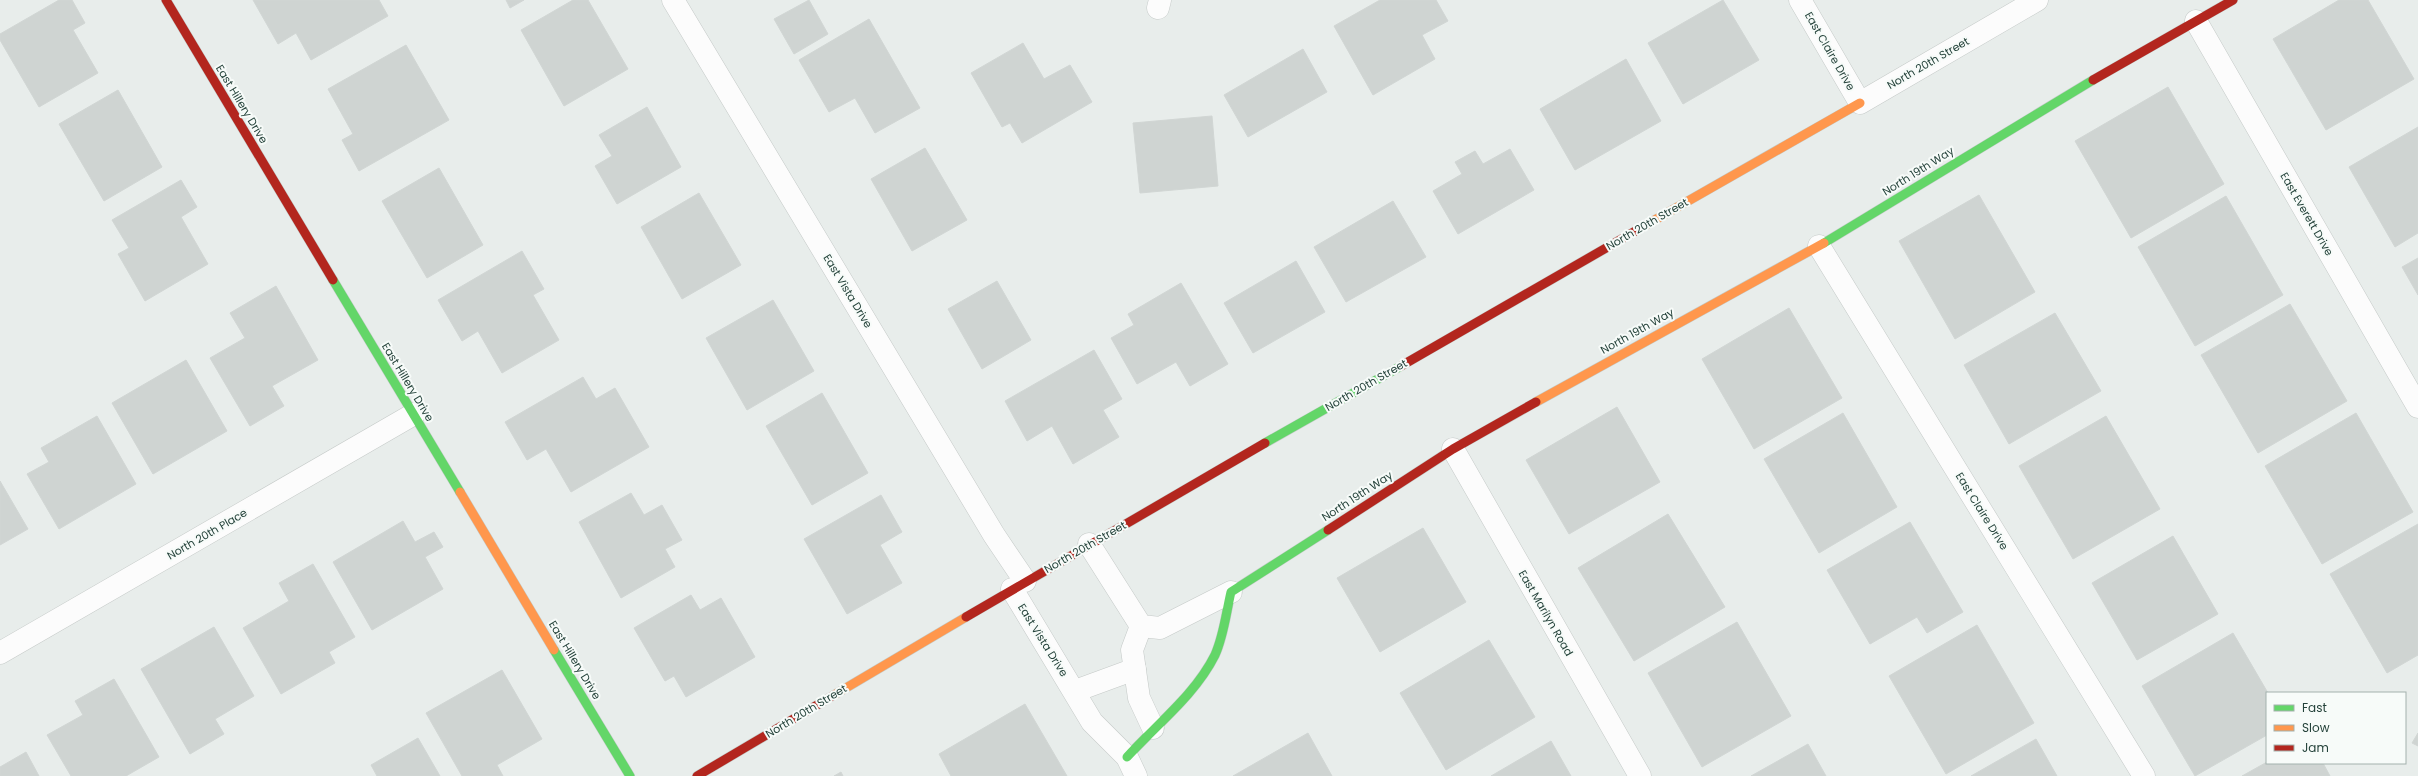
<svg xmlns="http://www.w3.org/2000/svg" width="2418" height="776" font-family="Poppins,sans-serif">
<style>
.building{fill:#cfd4d2;stroke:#d1d6d4}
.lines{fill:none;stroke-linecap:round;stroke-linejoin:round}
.street-casing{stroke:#c5cac8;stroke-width:23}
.fast-casing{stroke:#c3cbc8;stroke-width:10}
.slow-casing{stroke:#c3cbc8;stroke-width:10}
.jam-casing{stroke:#c3cbc8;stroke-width:10}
.street{stroke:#fcfcfc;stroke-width:22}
.fast{stroke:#63d668;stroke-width:9}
.slow{stroke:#ff974d;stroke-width:9}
.jam{stroke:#b3261e;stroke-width:9}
.labels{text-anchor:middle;stroke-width:4;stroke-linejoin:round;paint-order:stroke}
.street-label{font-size:11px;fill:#24423a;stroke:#f7fbf9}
</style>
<rect width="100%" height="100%" fill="#e8edeb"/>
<!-- building -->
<g class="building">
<path d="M59,0H72L85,23L73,30L98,73L39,107L0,40V34Z"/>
<path d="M253,0H379L388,16L311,60L296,33L278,44Z"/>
<path d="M506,0H524L510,8Z"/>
<path d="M573,0H588L628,69L564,106L521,30Z"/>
<path d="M809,0L828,34L794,54L774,19Z"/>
<path d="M1380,0H1436L1448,21L1422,35L1435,59L1373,95L1334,26Z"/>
<path d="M1723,0L1759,60L1683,104L1648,43Z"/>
<path d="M2339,0H2368L2414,79L2326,130L2273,39Z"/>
<path d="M869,19L920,108L875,133L855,98L829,112L799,60Z"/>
<path d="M1023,43L1044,79L1070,65L1092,102L1022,143L1010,123L1002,127L971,73Z"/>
<path d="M406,45L449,120L359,171L342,140L353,134L328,89Z"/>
<path d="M1303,49L1327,92L1248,137L1224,95Z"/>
<path d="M1626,59L1661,121L1575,170L1540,109Z"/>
<path d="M2168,87L2224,184L2131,238L2075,141Z"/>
<path d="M118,90L162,167L104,201L59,124Z"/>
<path d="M647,107L681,167L617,204L595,166L612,156L599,135Z"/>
<path d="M1212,116L1218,186L1140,193L1133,123Z"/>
<path d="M2418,127V233L2395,247L2349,167Z"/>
<path d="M925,148L967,220L912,251L871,179Z"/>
<path d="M1510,149L1534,190L1458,234L1433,191L1462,174L1455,162L1475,151L1483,164Z"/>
<path d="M439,168L483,245L427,278L382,201Z"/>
<path d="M181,180L197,207L181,217L208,264L145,301L118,254L129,248L112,220Z"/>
<path d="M699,193L741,265L682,299L641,227Z"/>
<path d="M1979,195L2035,292L1955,339L1899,241Z"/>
<path d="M2226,196L2283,295L2195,346L2138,247Z"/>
<path d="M1393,201L1426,257L1346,302L1314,247Z"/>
<path d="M522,251L544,289L533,295L559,340L502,373L478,331L462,341L438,300Z"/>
<path d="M2418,258V295L2402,267Z"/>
<path d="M1296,261L1325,312L1253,353L1224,303Z"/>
<path d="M997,281L1031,340L982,369L948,309Z"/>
<path d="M1181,283L1228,364L1190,386L1176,362L1137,384L1111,338L1134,325L1128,314Z"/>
<path d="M276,286L318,360L272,386L284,406L250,426L210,358L245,338L230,313Z"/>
<path d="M773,300L814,371L747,410L706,338Z"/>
<path d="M2290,304L2347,401L2258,453L2201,355Z"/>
<path d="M1789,308L1842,398L1754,449L1702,359Z"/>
<path d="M2055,313L2101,391L2009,444L1964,365Z"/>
<path d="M1094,350L1122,399L1103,410L1119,437L1073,464L1052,426L1027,441L1005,401Z"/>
<path d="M186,360L227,431L153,474L112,403Z"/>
<path d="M583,377L596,399L615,388L649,447L571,492L546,449L527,460L505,422Z"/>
<path d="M822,393L868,473L812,505L766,426Z"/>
<path d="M1617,407L1660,482L1569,534L1526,460Z"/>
<path d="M1843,413L1897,507L1819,553L1764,459Z"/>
<path d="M2356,413L2413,512L2322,564L2265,466Z"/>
<path d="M97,416L136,484L59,529L27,474L49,462L41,448Z"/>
<path d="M2106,416L2160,509L2073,559L2019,466Z"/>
<path d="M0,481L28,529L0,545Z"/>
<path d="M631,493L644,515L662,505L682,540L665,549L675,567L621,598L579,522Z"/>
<path d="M881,495L902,532L880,545L902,583L847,614L804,539Z"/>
<path d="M1668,514L1725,607L1634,661L1578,568Z"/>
<path d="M403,521L415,542L434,532L443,547L425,557L443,589L372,630L333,562Z"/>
<path d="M1910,522L1963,612L1927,633L1917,617L1870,644L1827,570Z"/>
<path d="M2418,524V655L2387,673L2330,574Z"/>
<path d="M1423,528L1466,602L1380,652L1337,578Z"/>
<path d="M2173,536L2218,614L2137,660L2092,583Z"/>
<path d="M313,564L355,637L329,652L335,663L281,694L243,628L289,601L279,583Z"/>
<path d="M691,595L700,610L721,598L755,657L686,697L674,676L665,681L634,628Z"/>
<path d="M1737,622L1791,716L1702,767L1648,673Z"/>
<path d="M1977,625L2034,723L1946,774L1889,676Z"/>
<path d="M214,627L254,696L215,719L224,734L190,754L141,669Z"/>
<path d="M2233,633L2268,693L2267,735L2195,776L2142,686Z"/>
<path d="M1489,640L1535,717L1446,770L1400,693Z"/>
<path d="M502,670L542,739L497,765L503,776H462L426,713Z"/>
<path d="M114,679L159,757L126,776H71L47,735L83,715L75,701Z"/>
<path d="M1025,704L1067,776H951L939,754Z"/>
<path d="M1308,733L1332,776H1233Z"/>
<path d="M2418,733V746L2412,743Z"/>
<path d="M418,738L440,776H377L371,765Z"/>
<path d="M2036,739L2057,776H1971Z"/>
<path d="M1551,741L1571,776H1491Z"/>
<path d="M1808,744L1826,776H1751Z"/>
<path d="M26,752L39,776H0V767Z"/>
<path d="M2267,762L2323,763L2330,776H2242Z"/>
<path d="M841,772L843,776H834Z"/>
</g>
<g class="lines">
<defs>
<g id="street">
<path d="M673,0L994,535L1025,581"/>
<path d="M1800,0L1860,103L2037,0"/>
<path d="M1158,8L1160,0"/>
<path d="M2196,21L2418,407"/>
<path d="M1819,246L2144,776"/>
<path d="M1453,449L1640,776"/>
<path d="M1089,544L1141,626L1160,628L1231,592"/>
<path d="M1012,589L1092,722L1127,757L1136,776"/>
<path d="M1141,626L1132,650L1139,698L1153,728"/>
<path d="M0,653L414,414"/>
<path d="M1075,691L1135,669"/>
</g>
<g id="fast">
<path d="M1824,243L2093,80"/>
<path d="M333,280L460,492"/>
<path d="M1265,443L1401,366"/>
<path d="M554,650L630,776"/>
<path d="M1127,757C1157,724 1195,695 1215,655C1224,635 1226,613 1231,592L1328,530"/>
</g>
<g id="slow">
<path d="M1646,225L1860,103"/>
<path d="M1536,402L1824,243"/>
<path d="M460,492L554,650"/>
<path d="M834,695L966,617"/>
</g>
<g id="jam">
<path d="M166,0L333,280"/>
<path d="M2093,80L2233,0"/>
<path d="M1401,366L1646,225"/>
<path d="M1328,530L1453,449L1536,402"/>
<path d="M966,617L1265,443"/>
<path d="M697,776L834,695"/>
</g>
</defs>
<!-- street casing -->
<use href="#street" class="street-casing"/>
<!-- fast casing -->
<use href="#fast" class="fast-casing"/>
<!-- slow casing -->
<use href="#slow" class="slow-casing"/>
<!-- jam casing -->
<use href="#jam" class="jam-casing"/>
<!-- street -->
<use href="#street" class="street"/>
<!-- fast -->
<use href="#fast" class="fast"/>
<!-- slow -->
<use href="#slow" class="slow"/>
<!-- jam -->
<use href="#jam" class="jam"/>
</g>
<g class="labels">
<!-- street labels -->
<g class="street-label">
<text transform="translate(1830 51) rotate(60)" y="4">East Claire Drive</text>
<text transform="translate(1928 63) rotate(-30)" y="4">North 20th Street</text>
<text transform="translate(242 104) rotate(59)" y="4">East Hillery Drive</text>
<text transform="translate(1918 171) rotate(-32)" y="4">North 19th Way</text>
<text transform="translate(2307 214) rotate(60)" y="4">East Everett Drive</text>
<text transform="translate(1647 224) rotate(-30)" y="4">North 20th Street</text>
<text transform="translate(848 291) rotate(59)" y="4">East Vista Drive</text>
<text transform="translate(1637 331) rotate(-29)" y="4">North 19th Way</text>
<text transform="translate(408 382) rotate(59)" y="4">East Hillery Drive</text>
<text transform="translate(1366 385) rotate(-30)" y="4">North 20th Street</text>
<text transform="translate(1357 496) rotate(-33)" y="4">North 19th Way</text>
<text transform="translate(1982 511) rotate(58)" y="4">East Claire Drive</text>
<text transform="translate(207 534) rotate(-30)" y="4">North 20th Place</text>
<text transform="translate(1085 547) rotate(-30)" y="4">North 20th Street</text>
<text transform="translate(1546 613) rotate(60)" y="4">East Marilyn Road</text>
<text transform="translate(1043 640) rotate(58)" y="4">East Vista Drive</text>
<text transform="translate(575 660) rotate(59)" y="4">East Hillery Drive</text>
<text transform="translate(806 711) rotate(-31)" y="4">North 20th Street</text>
</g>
</g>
<!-- legend -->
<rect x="2266" y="692" width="140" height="72" fill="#f7fbf9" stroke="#a3b1ad"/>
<rect x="2274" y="705" width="20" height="6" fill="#63d668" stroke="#a3b1ad"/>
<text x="2302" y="712" font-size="12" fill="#24423a">Fast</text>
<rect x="2274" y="725" width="20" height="6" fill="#ff974d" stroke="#a3b1ad"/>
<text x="2302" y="732" font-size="12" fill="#24423a">Slow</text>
<rect x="2274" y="745" width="20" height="6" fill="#b3261e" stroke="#a3b1ad"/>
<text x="2302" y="752" font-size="12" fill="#24423a">Jam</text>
</svg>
